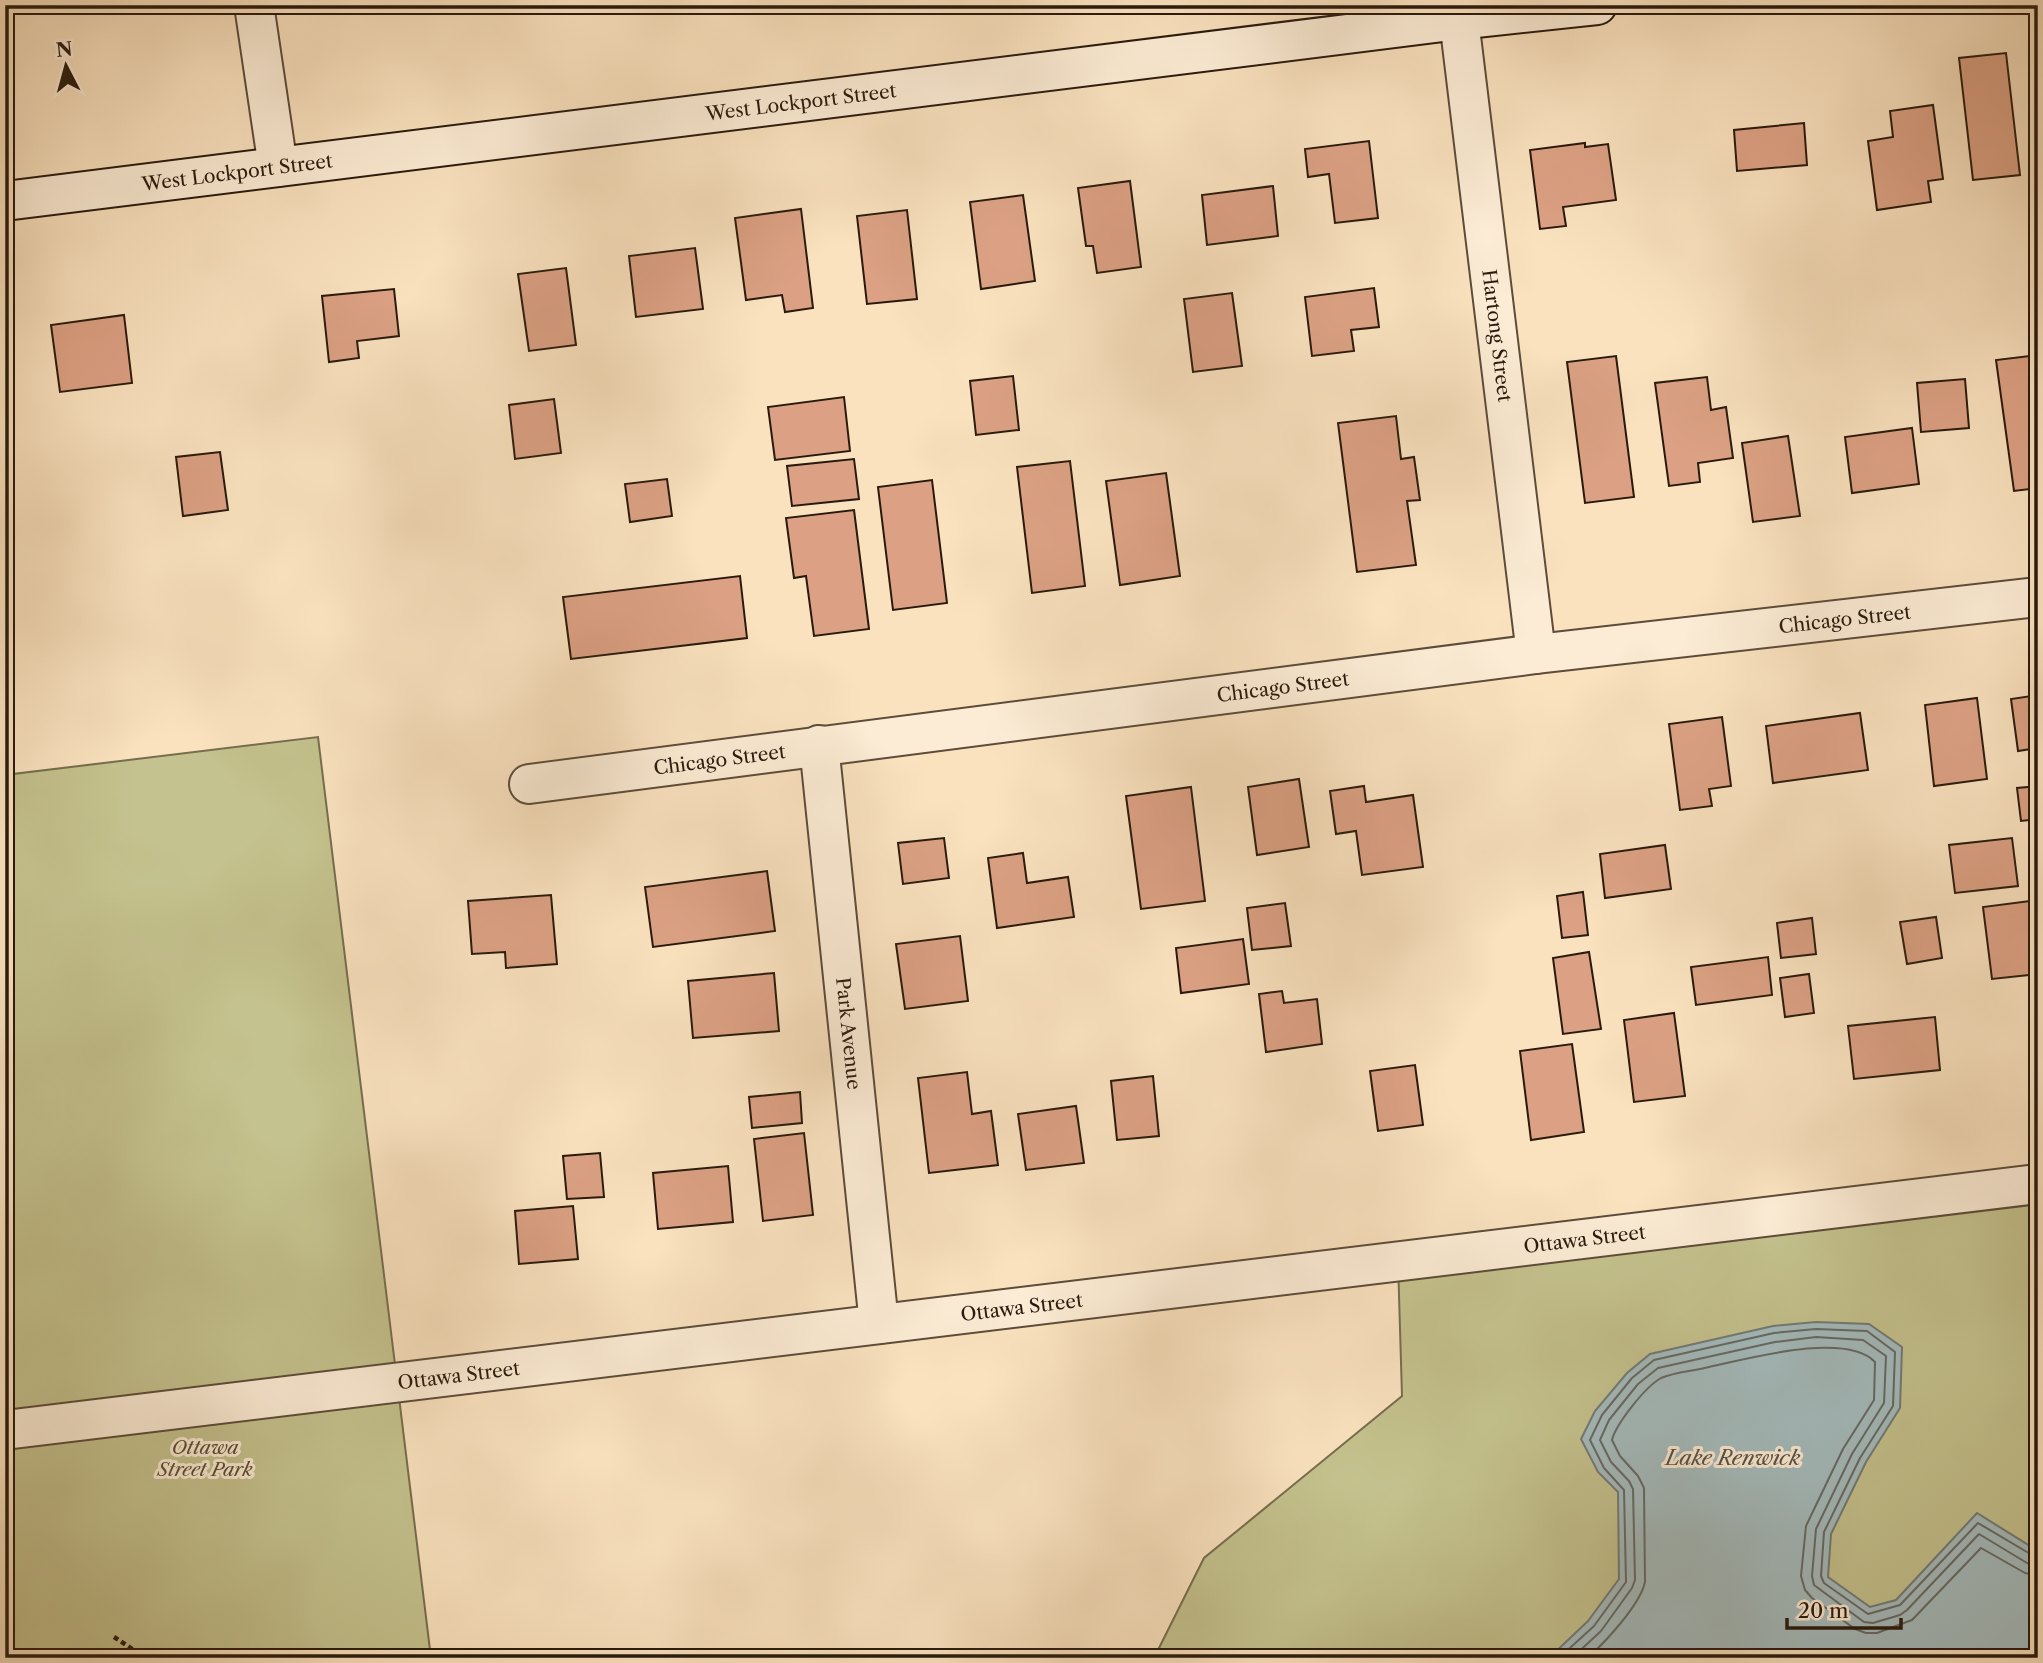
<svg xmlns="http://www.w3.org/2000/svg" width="2043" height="1663" font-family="'Libre Caslon Text',serif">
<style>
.green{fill:#c4c28e;stroke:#766e4e;stroke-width:2}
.water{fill:#a4bbbd;stroke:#737b77;stroke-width:2}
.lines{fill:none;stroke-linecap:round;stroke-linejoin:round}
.shore{stroke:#666a66;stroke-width:2}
.building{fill:#dca184;stroke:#291a0e;stroke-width:2}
.street-casing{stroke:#5d4c3a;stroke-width:42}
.secondary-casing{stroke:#291a0e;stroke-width:42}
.path{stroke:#291a0e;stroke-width:4.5;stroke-dasharray:5 3.5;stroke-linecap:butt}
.street{stroke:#fcecd5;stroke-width:38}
.secondary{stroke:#fcecd5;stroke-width:38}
.labels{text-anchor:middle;stroke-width:6;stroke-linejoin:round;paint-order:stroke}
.street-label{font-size:19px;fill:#291a0e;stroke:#fcecd5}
.park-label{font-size:19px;font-style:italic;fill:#584c34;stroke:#fcecd5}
.water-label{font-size:21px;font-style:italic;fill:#54524b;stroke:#fcecd5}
</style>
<rect width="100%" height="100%" fill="#fae2bf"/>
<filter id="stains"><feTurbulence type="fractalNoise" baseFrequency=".00286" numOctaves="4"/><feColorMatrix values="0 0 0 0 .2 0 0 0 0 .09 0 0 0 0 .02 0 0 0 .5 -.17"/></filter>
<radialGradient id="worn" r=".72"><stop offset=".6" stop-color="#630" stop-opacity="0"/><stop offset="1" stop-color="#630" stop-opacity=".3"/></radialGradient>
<!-- green -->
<g class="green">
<path d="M318,737L431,1658H5V775Z"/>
<path d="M2038,1184V1658H1154L1204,1558L1402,1396L1398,1261Z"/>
</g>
<!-- water -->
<path class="water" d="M1816,1322L1869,1324L1902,1347L1900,1408L1866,1462L1831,1534L1828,1577L1870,1607L1896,1600L1977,1513L2038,1551V1658H1549L1588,1621L1619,1579L1618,1492L1598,1472L1581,1439L1595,1411L1627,1373L1650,1354L1773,1326Z"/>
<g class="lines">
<!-- shore -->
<g class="shore">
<path d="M1559,1658L1594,1626L1626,1582L1624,1490L1604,1468L1590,1440L1602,1415L1632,1378L1654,1360L1774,1333L1816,1329L1867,1331L1895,1352L1893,1406L1860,1458L1824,1532L1821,1576L1824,1583L1868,1614L1900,1605L1978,1523L2032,1555L2038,1556"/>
<path d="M1572,1658L1601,1631L1632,1588L1635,1580L1633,1489L1629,1481L1611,1462L1600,1440L1609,1420L1638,1384L1658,1368L1775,1342L1816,1337L1863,1340L1886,1356L1884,1403L1852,1454L1816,1529L1812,1576L1814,1585L1864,1622L1873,1623L1900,1615L1907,1610L1979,1534L2027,1563L2038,1565"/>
<path d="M1588,1658C1606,1641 1640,1605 1645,1582L1644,1488L1638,1476L1620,1456L1612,1440C1616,1424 1645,1387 1661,1378C1674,1372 1694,1371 1709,1367C1747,1359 1846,1331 1875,1362L1874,1400L1843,1449L1806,1526L1801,1576L1805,1590L1812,1598L1855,1629L1866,1633H1877L1912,1620L1981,1548L2025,1573L2038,1576"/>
</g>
</g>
<!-- building -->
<g class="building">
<path d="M2006,53L2020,175L1973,180L1959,58Z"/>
<path d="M1933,105L1943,179L1928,181L1931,202L1877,210L1868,141L1893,137L1890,111Z"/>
<path d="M1804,123L1807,165L1737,171L1734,130Z"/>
<path d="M1369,141L1378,218L1335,223L1329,174L1308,177L1305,149Z"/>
<path d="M1585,143V147L1608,144L1616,200L1563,207L1566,226L1540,229L1530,150Z"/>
<path d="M1130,181L1141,267L1097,273L1093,246H1086L1078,188Z"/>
<path d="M1273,186L1278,236L1207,245L1202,195Z"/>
<path d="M1023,195L1035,281L981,289L970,202Z"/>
<path d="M801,209L813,308L785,312L782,295L746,300L735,218Z"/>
<path d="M907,210L917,299L867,304L857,216Z"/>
<path d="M695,248L703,309L636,317L629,256Z"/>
<path d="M566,268L576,345L529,351L518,274Z"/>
<path d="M1374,288L1379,327L1351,330L1354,351L1312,356L1305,297Z"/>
<path d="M394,289L399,336L357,341L359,358L329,362L322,296Z"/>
<path d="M1232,293L1242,366L1193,372L1184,299Z"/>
<path d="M124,315L132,383L60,392L51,325Z"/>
<path d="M2038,355V488L2014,491L1996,360Z"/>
<path d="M1616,356L1634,497L1585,503L1567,362Z"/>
<path d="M1013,376L1019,430L976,435L970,381Z"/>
<path d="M1707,377L1711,410L1726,407L1733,458L1698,463L1700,482L1669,486L1655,383Z"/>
<path d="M1965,379L1969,428L1921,432L1917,383Z"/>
<path d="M844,397L850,451L775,460L768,407Z"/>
<path d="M554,399L561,453L515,459L509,405Z"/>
<path d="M1396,416L1401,459L1414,457L1420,500L1407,501L1416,565L1357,572L1338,423Z"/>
<path d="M1912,428L1919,484L1852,493L1845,437Z"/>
<path d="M1788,436L1800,516L1753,522L1742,443Z"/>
<path d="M220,452L228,510L183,516L176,457Z"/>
<path d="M854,459L859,499L792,506L787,466Z"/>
<path d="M1070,461L1085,586L1032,593L1017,467Z"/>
<path d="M1166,473L1180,576L1120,585L1106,481Z"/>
<path d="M667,479L672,516L630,522L625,484Z"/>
<path d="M932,480L947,603L893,610L878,487Z"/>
<path d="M854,510L869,629L814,636L806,576L794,578L786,518Z"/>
<path d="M740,576L747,638L571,659L563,597Z"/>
<path d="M2038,672V748L2018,751L2011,699L2032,696L2029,673Z"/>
<path d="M1977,698L1987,779L1934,786L1925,705Z"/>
<path d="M1860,713L1868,770L1773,783L1766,726Z"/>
<path d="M1722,717L1731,786L1709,789L1712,806L1680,810L1669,724Z"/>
<path d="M1299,779L1309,847L1257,855L1248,787Z"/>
<path d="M1364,786L1366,802L1413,795L1423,867L1362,875L1356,831L1336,834L1330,791Z"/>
<path d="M2038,786V819L2021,821L2017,788Z"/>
<path d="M1191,787L1205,901L1141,909L1126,796Z"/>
<path d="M944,838L949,878L903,884L898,843Z"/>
<path d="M2012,838L2018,886L1955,893L1949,845Z"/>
<path d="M1665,845L1671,889L1605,898L1600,854Z"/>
<path d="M1023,853L1027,883L1068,877L1074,917L997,928L988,858Z"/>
<path d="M767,871L775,931L653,947L645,887Z"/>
<path d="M1583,892L1588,935L1562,938L1557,896Z"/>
<path d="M551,895L557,964L506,968L505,952L472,954L468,901Z"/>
<path d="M2038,900V974L1992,979L1983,907Z"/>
<path d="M1285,903L1291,946L1252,950L1247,908Z"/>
<path d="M1936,917L1942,958L1907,964L1900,922Z"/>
<path d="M1812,918L1816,954L1781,958L1777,923Z"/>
<path d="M960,936L968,1001L905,1009L896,944Z"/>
<path d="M1243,939L1249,984L1181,993L1176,948Z"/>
<path d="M1589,952L1601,1029L1563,1034L1553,958Z"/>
<path d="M1768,957L1772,995L1696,1005L1691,967Z"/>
<path d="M774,973L779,1031L693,1038L688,981Z"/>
<path d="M1809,974L1814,1013L1785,1017L1780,978Z"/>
<path d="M2038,981V1020L2033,1021L2030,982Z"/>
<path d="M1282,991L1284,1003L1317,999L1322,1044L1266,1052L1259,994Z"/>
<path d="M1674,1013L1685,1096L1634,1102L1624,1020Z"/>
<path d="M1935,1017L1940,1070L1854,1079L1848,1026Z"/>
<path d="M1572,1044L1584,1132L1531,1140L1520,1051Z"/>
<path d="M1415,1065L1423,1125L1378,1131L1370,1071Z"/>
<path d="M967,1072L972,1114L991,1111L998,1165L929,1173L918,1078Z"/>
<path d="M1153,1076L1159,1136L1117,1140L1111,1081Z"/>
<path d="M800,1092L802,1123L752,1128L749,1097Z"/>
<path d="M1076,1106L1084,1163L1026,1170L1018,1114Z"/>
<path d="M804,1133L813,1215L763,1221L754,1139Z"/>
<path d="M600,1153L604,1197L567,1199L563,1156Z"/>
<path d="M728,1166L733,1222L658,1229L653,1173Z"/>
<path d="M573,1206L578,1259L519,1264L515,1211Z"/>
</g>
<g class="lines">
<defs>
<g id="street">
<path d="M254,5L278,167"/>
<path id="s1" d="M1459,20L1536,654"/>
<path id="s2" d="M819,745L879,1324"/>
<path id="s3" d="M529,784L1536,654L2038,597"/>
<path id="s4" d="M5,1430L2038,1184"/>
</g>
<g id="secondary">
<path id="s5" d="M5,201L1459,20L1597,5"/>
</g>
</defs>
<!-- street casing -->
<use href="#street" class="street-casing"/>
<!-- secondary casing -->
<use href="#secondary" class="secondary-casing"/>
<!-- path -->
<path class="path" d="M114,1637L146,1658"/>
<!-- street -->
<use href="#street" class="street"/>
<!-- secondary -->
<use href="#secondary" class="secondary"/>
</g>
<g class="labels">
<!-- street labels -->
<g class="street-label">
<text dy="7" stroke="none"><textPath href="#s5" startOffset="802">West Lockport Street</textPath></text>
<text dy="7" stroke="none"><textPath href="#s5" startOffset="234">West Lockport Street</textPath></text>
<text dy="7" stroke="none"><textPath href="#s1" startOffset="318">Hartong Street</textPath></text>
<text dy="7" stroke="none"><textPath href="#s3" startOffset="1326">Chicago Street</textPath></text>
<text dy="7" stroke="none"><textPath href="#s3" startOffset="760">Chicago Street</textPath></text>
<text dy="7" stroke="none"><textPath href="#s3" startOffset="192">Chicago Street</textPath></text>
<text dy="7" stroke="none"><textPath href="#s2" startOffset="290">Park Avenue</textPath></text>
<text dy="7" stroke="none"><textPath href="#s4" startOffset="1591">Ottawa Street</textPath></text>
<text dy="7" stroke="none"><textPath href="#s4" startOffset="1024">Ottawa Street</textPath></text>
<text dy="7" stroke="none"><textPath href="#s4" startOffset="457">Ottawa Street</textPath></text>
</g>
<!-- park labels -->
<g class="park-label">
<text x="205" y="1454">Ottawa<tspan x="205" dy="22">Street Park</tspan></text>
</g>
<!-- water labels -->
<g class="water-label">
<text x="1733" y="1465">Lake Renwick</text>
</g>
</g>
<!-- margin -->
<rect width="2043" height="1663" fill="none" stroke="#fae2bf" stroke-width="28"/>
<rect x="7" y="7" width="2029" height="1649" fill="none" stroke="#291a0e" stroke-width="3.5"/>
<rect x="14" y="14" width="2015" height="1635" fill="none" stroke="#291a0e" stroke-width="2"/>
<!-- north arrow -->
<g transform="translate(66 66) rotate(354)" stroke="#fcecd5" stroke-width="5" paint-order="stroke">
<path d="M0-5L12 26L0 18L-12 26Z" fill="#291a0e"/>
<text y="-10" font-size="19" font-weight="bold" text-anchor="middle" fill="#291a0e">N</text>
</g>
<!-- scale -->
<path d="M1787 1618v10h114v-10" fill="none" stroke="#291a0e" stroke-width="3.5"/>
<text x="1798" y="1618" font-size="21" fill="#291a0e" stroke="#fcecd5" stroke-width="5" paint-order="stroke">20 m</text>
<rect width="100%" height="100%" filter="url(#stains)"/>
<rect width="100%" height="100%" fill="url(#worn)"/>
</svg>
